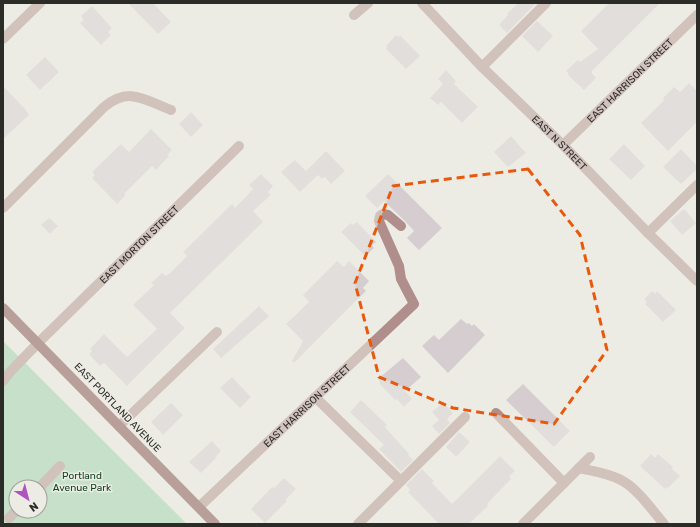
<svg xmlns="http://www.w3.org/2000/svg" width="700" height="527" font-family="Rubik,sans-serif">
<style>
.green{fill:#97d1a8;fill-rule:evenodd}
.building{fill:#d6cdd1}
.lines{fill:none;stroke-linecap:round;stroke-linejoin:round}
.minor{stroke:#af8e8c;stroke-width:10}
.major{stroke:#784240;stroke-width:10}
.marked{fill:none;stroke:#e8590c;stroke-width:3;stroke-dasharray:8 5;stroke-linejoin:round}
.labels{text-anchor:middle;stroke-width:3;stroke-linejoin:round;paint-order:stroke}
.street-label{font-size:10px;fill:#2b2b28;stroke:#edece4}
.park-label{font-size:10px;fill:#144326;stroke:#edece4}
</style>
<rect width="100%" height="100%" fill="#edece4"/>
<!-- green -->
<path class="green" d="M3,341L187,524H3ZM16,487H40V511H16Z"/>
<!-- building -->
<g class="building">
<path d="M128,3H153L171,22L158,34Z"/>
<path d="M518,3H536L507,33L499,25L508,15L507,14Z"/>
<path d="M609,3H660L591,72L596,78L584,90L568,75L569,74L566,71L578,60L580,62L598,49L581,31Z"/>
<path d="M92,6L112,28L108,32L111,35L101,45L80,23L84,20L81,16Z"/>
<path d="M537,21L553,36L538,52L522,36Z"/>
<path d="M396,35L398,37L400,35L420,56L406,69L386,49L387,47L386,46Z"/>
<path d="M45,57L59,72L40,90L26,75Z"/>
<path d="M446,70L456,81L454,84L478,107L462,123L441,102L438,105L430,98L443,84L438,79Z"/>
<path d="M689,83L697,91V122L668,151L641,123L664,100L663,98L674,87L680,92Z"/>
<path d="M3,86L27,111H26L29,115L3,139Z"/>
<path d="M191,112L203,125L191,137L179,124Z"/>
<path d="M151,129L172,150L167,155L169,156L156,170L152,166L124,194L126,195L117,204L92,178L95,175L92,172L121,144L129,152Z"/>
<path d="M511,136L526,153L508,167L494,152Z"/>
<path d="M624,144L645,166L631,180L609,159Z"/>
<path d="M681,149L697,166V169L681,184L663,167Z"/>
<path d="M326,151L345,171L331,184L325,177L322,179L318,175L300,192L281,172L295,160L306,171Z"/>
<path d="M261,174L273,186L268,192L271,195L253,211L263,222L170,313L185,328L127,386L104,363L100,366L89,354L92,351L90,349L104,334L127,357L157,329L133,305L154,285L151,283L162,273L166,276L169,274L187,256L183,252L232,204L235,208L253,189L249,185Z"/>
<path d="M388,174L442,228L419,250L407,238L414,231L405,221L384,201L377,208L365,196Z"/>
<path d="M684,209L696,223L682,235L670,221Z"/>
<path d="M49,218L58,226L50,234L41,225Z"/>
<path d="M357,222L376,242L372,245L374,248L365,256L341,232L351,223L353,225Z"/>
<path d="M337,261L344,267L349,261L369,281L363,288L366,291L294,363L292,361L303,341L286,324L309,302L303,295Z"/>
<path d="M652,291L655,294L657,291L676,310L663,322L645,304L647,302L644,299Z"/>
<path d="M259,306L269,316L221,358L213,349Z"/>
<path d="M461,319L467,324L469,323L472,326L474,324L485,335L448,373L422,346L434,335L439,340Z"/>
<path d="M403,358L421,377L405,391L412,399L404,407L397,399L395,400L379,383L380,382L378,379Z"/>
<path d="M232,377L251,397L240,408L220,388Z"/>
<path d="M523,384L570,431L554,447L506,400Z"/>
<path d="M361,400L387,425L385,427L409,454L408,455L413,460L401,472L379,449L384,445L350,412Z"/>
<path d="M443,402L453,413L447,419L450,423L439,434L432,426L439,420L432,412Z"/>
<path d="M171,403L183,415L163,435L151,422Z"/>
<path d="M459,432L470,442L456,457L446,447Z"/>
<path d="M212,441L221,451L216,456L217,457L201,473L189,462Z"/>
<path d="M651,454L655,458L658,454L673,467L672,469L680,476L668,488L667,487L665,489L640,466Z"/>
<path d="M500,456L515,471L509,476L511,479L487,504L488,506L469,524H439L408,492L410,490L406,485L422,469L434,481L432,483L452,504Z"/>
<path d="M284,478L296,489L285,500L287,501L265,523L251,509L272,487L274,488Z"/>
</g>
<g class="lines">
<!-- minor -->
<g class="minor">
<path id="s1" d="M422,3L482,67L563,145L648,233L697,281"/>
<path d="M354,15L368,3"/>
<path d="M3,39L40,3"/>
<path d="M482,67L546,3"/>
<path id="s2" d="M563,145L697,15"/>
<path d="M3,208L104,107C129,86 145,100 171,110"/>
<path d="M648,233L697,185"/>
<path id="s3" d="M3,381L10,372L38,343L239,146"/>
<path d="M315,397L401,481"/>
<path d="M496,413L564,483"/>
<path d="M119,426L217,332"/>
<path d="M579,468C593,471 608,473 621,480C637,488 652,510 664,524"/>
<path d="M40,487L60,466"/>
<path id="s4" d="M199,507L414,304L401,279L399,266L379,221L380,216L383,214L388,215L401,226"/>
<path d="M9,518L16,511"/>
<path d="M358,524L465,417"/>
<path d="M523,524L590,457"/>
</g>
<!-- major -->
<path class="major" d="M3,308L215,524"/>
</g>
<!-- marked area -->
<path d="M0 0H700V527H0ZM528,169L580,235L607,350L554,424L453,408L379,377L355,283L393,186Z" fill="#edece4" fill-opacity=".55" fill-rule="evenodd"/>
<path class="marked" d="M528,169L580,235L607,350L554,424L453,408L379,377L355,283L393,186Z"/>
<g class="labels">
<!-- street labels -->
<g class="street-label">
<text dy="4" stroke="none"><textPath href="#s2" startOffset="93">EAST HARRISON STREET</textPath></text>
<text dy="4" stroke="none"><textPath href="#s1" startOffset="196">EAST N STREET</textPath></text>
<text dy="4" stroke="none"><textPath href="#s3" startOffset="193">EAST MORTON STREET</textPath></text>
<text dy="4" stroke="none"><textPath href="#s4" startOffset="148">EAST HARRISON STREET</textPath></text>
<text transform="translate(118 407) rotate(46)" y="4">EAST PORTLAND AVENUE</text>
</g>
<!-- park labels -->
<g class="park-label">
<text x="82" y="479">Portland<tspan x="82" dy="12">Avenue Park</tspan></text>
</g>
</g>
<!-- border -->
<rect width="700" height="527" fill="none" stroke="#2b2b28" stroke-width="8"/>
<!-- north arrow -->
<g transform="translate(28 499) rotate(144)"><circle r="19" fill="#edece4" stroke="#9f9f99"/>
<path d="M0-3L7 15L0 10L-7 15Z" fill="#af53be"/>
<text y="-6" font-size="11" font-weight="bold" text-anchor="middle" fill="#2b2b28">N</text>
</g>
</svg>
